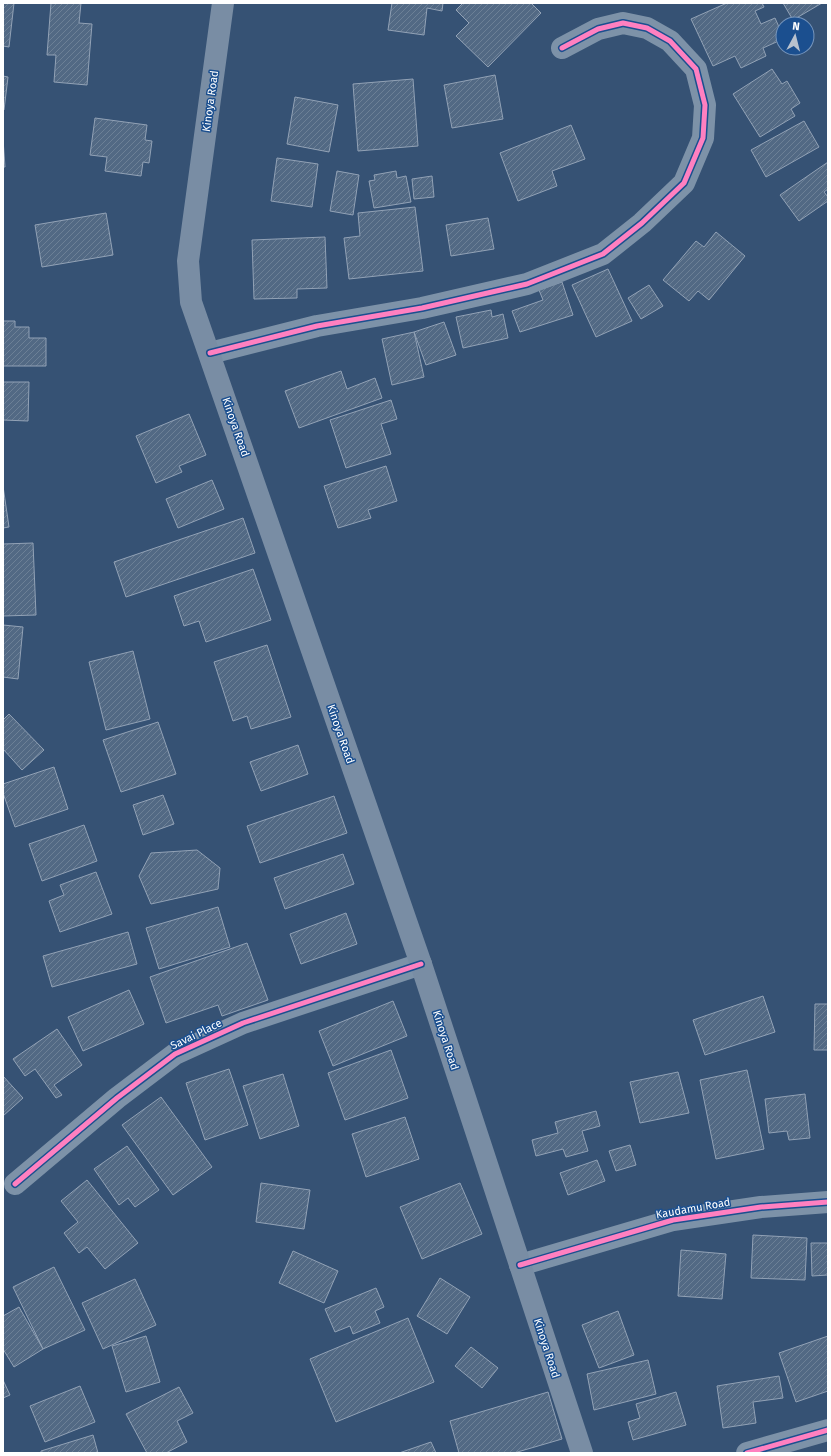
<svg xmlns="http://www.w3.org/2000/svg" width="831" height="1456" font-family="'Fira Sans',sans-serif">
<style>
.building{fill:url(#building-hatch);stroke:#92a2b6}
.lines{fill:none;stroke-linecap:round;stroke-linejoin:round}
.minor{stroke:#7d92a8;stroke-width:22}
.secondary{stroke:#798da4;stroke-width:22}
.cycleway-casing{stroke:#1b4f8f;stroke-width:8}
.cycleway{stroke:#ff80c0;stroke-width:5}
.labels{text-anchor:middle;stroke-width:3;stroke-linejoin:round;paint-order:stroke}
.street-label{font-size:11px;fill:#fff;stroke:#1b4f8f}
</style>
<defs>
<pattern id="building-hatch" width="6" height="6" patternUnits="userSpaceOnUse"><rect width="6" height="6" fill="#526984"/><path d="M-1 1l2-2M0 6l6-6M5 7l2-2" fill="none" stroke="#6c8096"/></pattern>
</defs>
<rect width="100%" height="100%" fill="#365274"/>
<!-- building -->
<g class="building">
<path d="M3,3H14L9,47L3,46Z"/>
<path d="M51,3H81L79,23L92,24L87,85L54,82L56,55H47Z"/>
<path d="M392,3H443L442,11L427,8L424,35L388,30Z"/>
<path d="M463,3H531L541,13L488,67L456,36L469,23L456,10Z"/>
<path d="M727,3H762L764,7L755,11L761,24L775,18L783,36V39L763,48L766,56L741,68L735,56L713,66L691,19Z"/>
<path d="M783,3H822L793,20Z"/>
<path d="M772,69L782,84L787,81L800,103L791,109L795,116L760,137L733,94Z"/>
<path d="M495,75L503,119L452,128L444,85Z"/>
<path d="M3,76L8,77L4,110L3,109Z"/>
<path d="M413,79L418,146L358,151L353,84Z"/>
<path d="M295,97L338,105L329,152L287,144Z"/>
<path d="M95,118L147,125L145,140L152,141L149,163L143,162L141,176L105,171L107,157L90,155Z"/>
<path d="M804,121L819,147L766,177L751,150Z"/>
<path d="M571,125L585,159L552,171L557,186L518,201L500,153Z"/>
<path d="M3,139L5,167H3Z"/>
<path d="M277,158L318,164L312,207L271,201Z"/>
<path d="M828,162V189L824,192L828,197V201L799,221L780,195Z"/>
<path d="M337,171L359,175L353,215L330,211Z"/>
<path d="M396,171L397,178L406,176L411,202L374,208L369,181L375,180L374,175Z"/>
<path d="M432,176L434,197L414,199L412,179Z"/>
<path d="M415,207L423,271L349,279L344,238L360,236L358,213Z"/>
<path d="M106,213L113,255L42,267L35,225Z"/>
<path d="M488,218L494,249L451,256L446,225Z"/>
<path d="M716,232L745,256L709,300L698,291L689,301L663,280L696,241L704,247Z"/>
<path d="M325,237L327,288L297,289V298L254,299L252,240Z"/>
<path d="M608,269L632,321L596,337L572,285Z"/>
<path d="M562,282L573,315L520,332L512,311L543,300L539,290Z"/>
<path d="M649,285L663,306L641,319L628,298Z"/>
<path d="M491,310L492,317L503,314L508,338L463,348L456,317Z"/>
<path d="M3,321H15V327H29V338H46V366H3Z"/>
<path d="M444,322L456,355L426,365L414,332Z"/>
<path d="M414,332L424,377L392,385L382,339Z"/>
<path d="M341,371L347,389L375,378L382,398L299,428L285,391Z"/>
<path d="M3,382H29L28,421L3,420Z"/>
<path d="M391,400L397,419L381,424L391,454L346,468L330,420Z"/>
<path d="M189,414L206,455L179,466L182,472L156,483L136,436Z"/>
<path d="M386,466L397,501L368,510L371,518L338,528L324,486Z"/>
<path d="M212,480L224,509L178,528L166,499Z"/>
<path d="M3,486L9,527L3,528Z"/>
<path d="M243,518L255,553L126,597L114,562Z"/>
<path d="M33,543L36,615L3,616V544Z"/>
<path d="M253,569L271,620L206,642L199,621L184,626L174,596Z"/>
<path d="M3,625L23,627L18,679L3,677Z"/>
<path d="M267,645L291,717L251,729L247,716L233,721L214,662Z"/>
<path d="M133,651L150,719L106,730L89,662Z"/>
<path d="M9,714L44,750L22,770L3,749V720Z"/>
<path d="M158,722L176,774L121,792L103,740Z"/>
<path d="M298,745L308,774L261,791L250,762Z"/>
<path d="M54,767L68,809L15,827L3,793V784Z"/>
<path d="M163,795L174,824L143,835L133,805Z"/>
<path d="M334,796L347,833L260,863L247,826Z"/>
<path d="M84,825L97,861L42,881L29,844Z"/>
<path d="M197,850L220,868L218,889L151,904L139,876L151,853Z"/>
<path d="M343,854L354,884L285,909L274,878Z"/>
<path d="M96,872L112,914L60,932L49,901L64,895L60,885Z"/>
<path d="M218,907L230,947L159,969L146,928Z"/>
<path d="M346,913L357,944L301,964L290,934Z"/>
<path d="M128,932L137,964L52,987L43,956Z"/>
<path d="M247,943L268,1000L222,1016L218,1005L166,1023L150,977Z"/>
<path d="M129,990L144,1024L83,1051L68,1017Z"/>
<path d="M763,996L775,1032L705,1055L693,1020Z"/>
<path d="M393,1001L407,1036L333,1066L319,1031Z"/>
<path d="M815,1004H828V1050H814Z"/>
<path d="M57,1029L82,1065L54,1085L62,1095L56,1098L35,1069L25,1076L13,1059Z"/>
<path d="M391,1050L408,1098L345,1120L328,1073Z"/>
<path d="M229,1069L248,1125L205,1140L186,1083Z"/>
<path d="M747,1070L764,1149L716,1159L700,1080Z"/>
<path d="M678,1072L689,1113L640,1123L630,1082Z"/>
<path d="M283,1074L299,1126L260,1139L243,1086Z"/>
<path d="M3,1076L23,1098L3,1116Z"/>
<path d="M805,1094L810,1138L789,1140L787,1131L769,1133L765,1099Z"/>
<path d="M161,1097L212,1167L173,1195L122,1125Z"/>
<path d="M596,1111L600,1126L582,1131L588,1151L566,1157L563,1149L536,1156L532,1140L558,1133L555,1122Z"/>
<path d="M405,1117L419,1159L366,1177L352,1134Z"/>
<path d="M630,1145L636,1165L616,1171L609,1151Z"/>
<path d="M127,1146L159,1190L135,1207L128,1198L119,1205L94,1169Z"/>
<path d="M597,1160L605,1181L568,1195L560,1173Z"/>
<path d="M87,1180L138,1243L105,1269L87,1247L79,1253L64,1233L78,1222L61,1201Z"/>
<path d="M261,1183L310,1190L304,1229L256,1222Z"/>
<path d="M460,1183L482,1234L422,1259L400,1207Z"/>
<path d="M753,1235L807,1238L805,1280L751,1278Z"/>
<path d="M811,1243H828V1275L812,1276Z"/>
<path d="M681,1250L726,1254L722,1299L678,1296Z"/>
<path d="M293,1251L338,1271L324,1303L279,1283Z"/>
<path d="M54,1267L85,1330L43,1349L13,1287Z"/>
<path d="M440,1278L470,1297L447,1334L417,1316Z"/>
<path d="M135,1279L156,1325L103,1349L82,1303Z"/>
<path d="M376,1288L384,1307L375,1311L380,1323L353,1334L350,1326L335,1332L325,1309Z"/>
<path d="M19,1307L43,1349L14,1367L3,1349V1316Z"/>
<path d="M618,1311L634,1355L599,1368L582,1325Z"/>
<path d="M408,1318L434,1382L336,1422L310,1359Z"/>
<path d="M146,1336L160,1382L126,1392L112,1346Z"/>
<path d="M828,1336V1391L796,1402L779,1353Z"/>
<path d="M471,1347L498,1368L482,1388L455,1366Z"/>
<path d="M648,1360L656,1394L594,1410L587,1374Z"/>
<path d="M779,1376L783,1398L753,1402L756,1423L723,1428L717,1386Z"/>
<path d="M3,1380L10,1395L3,1398Z"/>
<path d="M80,1386L95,1422L45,1442L30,1406Z"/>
<path d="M179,1387L193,1413L177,1421L187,1442L166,1453H147L126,1414Z"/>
<path d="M548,1392L562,1439L514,1453H459L450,1421Z"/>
<path d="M676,1392L686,1425L633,1440L628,1422L640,1418L636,1404Z"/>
<path d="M93,1435L98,1453H41V1451Z"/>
<path d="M431,1442L436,1453H399Z"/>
</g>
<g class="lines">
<!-- minor -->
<g class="minor">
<path d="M210,353L317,326L422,308L527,284L603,254L642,223L684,183L703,138L705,105L696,69L670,41L647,28L623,23L598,29L562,48"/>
<path d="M15,1184L117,1098L175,1054L243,1023L421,964"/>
<path d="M520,1265L673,1220L761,1207L828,1202"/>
<path d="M747,1453L828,1430"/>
</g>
<!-- secondary -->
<path class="secondary" d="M223,3L188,261L191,302L421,964L582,1453"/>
<defs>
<g id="cycleway">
<path d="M210,353L317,326L422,308L527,284L603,254L642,223L684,183L703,138L705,105L696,69L670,41L647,28L623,23L598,29L562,48"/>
<path d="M15,1184L117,1098L175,1054L243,1023L421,964"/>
<path d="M520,1265L673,1220L761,1207L828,1202"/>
<path d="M747,1453L828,1430"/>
</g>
</defs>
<!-- cycleway casing -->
<use href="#cycleway" class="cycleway-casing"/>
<!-- cycleway -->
<use href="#cycleway" class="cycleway"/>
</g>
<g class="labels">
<!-- street labels -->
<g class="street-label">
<text transform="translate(210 101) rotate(-82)" y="4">Kinoya Road</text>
<text transform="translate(236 427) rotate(71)" y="4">Kinoya Road</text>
<text transform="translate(341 734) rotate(71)" y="4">Kinoya Road</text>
<text transform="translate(196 1034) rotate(-26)" y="4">Savai Place</text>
<text transform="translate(446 1040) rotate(72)" y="4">Kinoya Road</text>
<text transform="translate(693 1208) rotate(-10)" y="4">Kaudamu Road</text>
<text transform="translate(547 1348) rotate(72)" y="4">Kinoya Road</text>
</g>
</g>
<!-- border -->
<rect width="831" height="1456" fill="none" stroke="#ffffff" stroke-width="8"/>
<!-- north arrow -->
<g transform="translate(795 36) rotate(7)"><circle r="19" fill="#1b4f8f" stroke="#7695bc"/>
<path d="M0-3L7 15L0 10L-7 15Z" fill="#b9c2ce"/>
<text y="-6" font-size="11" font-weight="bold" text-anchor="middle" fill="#ffffff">N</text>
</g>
</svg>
